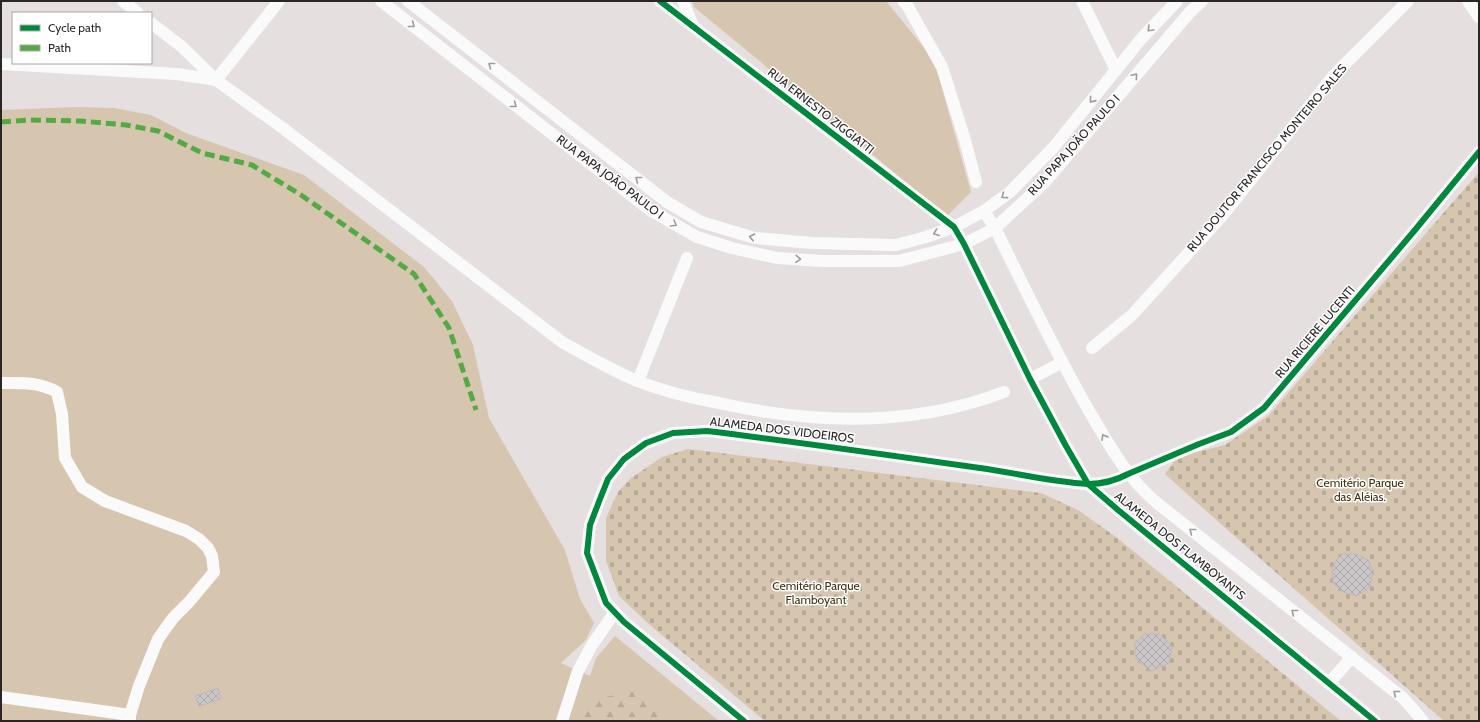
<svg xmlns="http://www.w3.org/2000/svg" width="1480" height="722" font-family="Cabin,sans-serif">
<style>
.green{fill:#d6c6af}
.forest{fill:url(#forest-firs)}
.cemetery{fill:url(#cemetery-stones)}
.building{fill:url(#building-cross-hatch);stroke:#bdb8b9}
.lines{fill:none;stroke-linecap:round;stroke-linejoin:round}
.minor{stroke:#fbfafa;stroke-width:12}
.quiet{stroke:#53aa44;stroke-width:5;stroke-dasharray:10 5;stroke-linecap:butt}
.cycleway-casing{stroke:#fff;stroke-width:8}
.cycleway{stroke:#00873e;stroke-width:6}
.oneway{stroke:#9d9b9b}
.labels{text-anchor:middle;stroke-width:3;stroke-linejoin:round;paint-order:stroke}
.street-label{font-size:12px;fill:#2a2626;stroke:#fff}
.park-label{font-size:12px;fill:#413011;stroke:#fff}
</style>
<defs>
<pattern id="forest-firs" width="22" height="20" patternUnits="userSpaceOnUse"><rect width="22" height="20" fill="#d6c6af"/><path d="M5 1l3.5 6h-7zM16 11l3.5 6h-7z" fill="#b8aa96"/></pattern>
<pattern id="cemetery-stones" width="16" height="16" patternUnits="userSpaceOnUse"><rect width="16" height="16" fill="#d6c6af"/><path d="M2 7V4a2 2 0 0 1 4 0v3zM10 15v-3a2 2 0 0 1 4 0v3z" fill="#b8aa96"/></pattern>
<pattern id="building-cross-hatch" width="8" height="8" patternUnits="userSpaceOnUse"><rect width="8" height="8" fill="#cbc7c8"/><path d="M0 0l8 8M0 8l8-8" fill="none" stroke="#aeabac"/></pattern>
</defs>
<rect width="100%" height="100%" fill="#e5dfdf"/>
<!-- green -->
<g class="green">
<path d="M692,1H886L934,60L971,192L947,216L694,7Z"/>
<path d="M75,107L114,108L151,115L186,133L304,175L424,267L452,301L473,345L489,418L565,550L580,599L594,623L586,640L561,663L590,676L596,658L615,636L719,721H1V110Z"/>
</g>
<!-- forest -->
<path class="forest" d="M637,691L668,721H573L583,701Z"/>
<!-- cemetery -->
<g class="cemetery">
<path d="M1479,172V721H1444L1196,502L1165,474L1177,457L1225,445L1269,415Z"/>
<path d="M688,449L1041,493L1078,510L1116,537L1341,721H765L651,626L619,596L606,561V518L618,492L630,479L662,457Z"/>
</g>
<!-- building -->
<g class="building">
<path d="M1341,554H1356L1368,560L1373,571L1370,587L1357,596L1343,592L1333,583L1332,568Z"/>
<path d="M1145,634H1159L1172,646L1169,663L1151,671L1136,659L1135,643Z"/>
<path d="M218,688L221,699L199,706L195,696Z"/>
</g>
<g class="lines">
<!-- minor -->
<g class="minor">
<path d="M123,1L138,13"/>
<path d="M381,1L650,210L697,237L732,248L777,258L822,261H899L964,244L995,228L1044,183L1190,12L1202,1"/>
<path d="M408,1L667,202L701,222L755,238L812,243L896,245L926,237L954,227L984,211L1010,192L1053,148L1141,39L1177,1"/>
<path d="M660,1L954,227L964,244L1030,379L1066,446L1088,484L1118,510L1375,721"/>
<path d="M683,1L693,26"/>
<path d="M903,1L907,5L942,67L965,140L976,182"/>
<path d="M1082,1L1116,70"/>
<path d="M1468,1L1479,17"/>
<path d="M151,23L181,46L216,80L280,126L562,342C587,356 611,370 637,381C663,391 691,398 719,403C813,424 913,427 1004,392"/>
<path d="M1,64L177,74L216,80L279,1"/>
<path d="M984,211L995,228C1025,289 1054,350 1088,409C1108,443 1126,477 1157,503L1403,698L1423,721"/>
<path d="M1092,348L1132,315L1223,215L1334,75L1408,1"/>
<path d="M1030,379L1061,363"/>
<path d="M638,381L687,258"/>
<path d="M1,383C22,383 39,382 57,392L62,414L65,458L82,487L105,501L186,531L199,539L208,548L212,556L214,572L189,602L173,618L158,639L139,686L130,715V721"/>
<path d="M1329,683L1352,657"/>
<path d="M1,697L130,715"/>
<path d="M562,721L578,671L592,645L615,612"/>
<path d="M744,721L624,622L606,603L587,553L590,525L600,499L608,479L624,459L646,443L673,433L707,431C798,442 889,455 980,468C1016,473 1052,482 1088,484C1103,484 1115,481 1128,474L1199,444L1231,432L1264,408L1415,230L1479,152"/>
</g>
<!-- quiet -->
<path class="quiet" d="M1,122L28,120L81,121L126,125L158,131L202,153L252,165L301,195L414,274L449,328L476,410"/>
<defs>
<g id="cycleway">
<path d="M660,1L954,227L964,244L1030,379L1066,446L1088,484L1118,510L1375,721"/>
<path d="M744,721L624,622L606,603L587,553L590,525L600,499L608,479L624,459L646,443L673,433L707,431C798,442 889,455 980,468C1016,473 1052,482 1088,484C1103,484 1115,481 1128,474L1199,444L1231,432L1264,408L1415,230L1479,152"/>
</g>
</defs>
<!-- cycleway casing -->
<use href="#cycleway" class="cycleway-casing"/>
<!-- cycleway -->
<use href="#cycleway" class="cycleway"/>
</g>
<!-- one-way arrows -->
<defs><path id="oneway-chevron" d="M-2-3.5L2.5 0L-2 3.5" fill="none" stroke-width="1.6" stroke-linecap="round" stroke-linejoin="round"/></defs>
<g class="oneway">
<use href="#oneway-chevron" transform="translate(412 25) rotate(38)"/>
<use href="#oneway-chevron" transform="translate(1150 29) rotate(134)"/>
<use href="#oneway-chevron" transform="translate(491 65) rotate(-142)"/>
<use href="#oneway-chevron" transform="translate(1135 76) rotate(-49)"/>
<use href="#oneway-chevron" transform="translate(1092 100) rotate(129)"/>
<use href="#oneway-chevron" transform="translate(514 105) rotate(38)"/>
<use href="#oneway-chevron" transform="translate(638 179) rotate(-142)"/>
<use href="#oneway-chevron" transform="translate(1004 196) rotate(143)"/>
<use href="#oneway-chevron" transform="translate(674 224) rotate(30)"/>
<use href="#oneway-chevron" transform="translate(936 233) rotate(160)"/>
<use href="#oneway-chevron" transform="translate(752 237) rotate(-167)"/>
<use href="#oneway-chevron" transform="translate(798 259) rotate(4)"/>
<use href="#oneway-chevron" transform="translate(1104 437) rotate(-120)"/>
<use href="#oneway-chevron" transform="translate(1192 531) rotate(-142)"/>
<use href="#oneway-chevron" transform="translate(1294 612) rotate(-142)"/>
<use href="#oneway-chevron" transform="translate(1396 693) rotate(-141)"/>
</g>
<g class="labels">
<!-- street labels -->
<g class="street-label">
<text transform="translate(821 111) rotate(38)" y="4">RUA ERNESTO ZIGGIATTI</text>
<text transform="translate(1074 145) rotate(-48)" y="4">RUA PAPA JOÃO PAULO I</text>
<text transform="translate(1267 158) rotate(-50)" y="4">RUA DOUTOR FRANCISCO MONTEIRO SALES</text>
<text transform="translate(610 177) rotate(37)" y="4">RUA PAPA JOÃO PAULO I</text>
<text transform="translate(1315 332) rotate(-50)" y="4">RUA RICIERE LUCENTI</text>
<text transform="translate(782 430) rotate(7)" y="4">ALAMEDA DOS VIDOEIROS</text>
<text transform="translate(1180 546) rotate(39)" y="4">ALAMEDA DOS FLAMBOYANTS</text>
</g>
<!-- park labels -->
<g class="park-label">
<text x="1360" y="487">Cemitério Parque<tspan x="1360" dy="14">das Aléias.</tspan></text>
<text x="816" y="590">Cemitério Parque<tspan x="816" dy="14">Flamboyant</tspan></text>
</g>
</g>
<!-- border -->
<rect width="1480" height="722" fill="none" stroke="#2a2626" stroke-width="4"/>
<!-- legend -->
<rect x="12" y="12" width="140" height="52" fill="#ffffff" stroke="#aaa8a8"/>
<rect x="20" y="25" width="20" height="6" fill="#00873e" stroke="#aaa8a8"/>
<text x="48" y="32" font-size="12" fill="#2a2626">Cycle path</text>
<rect x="20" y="45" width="20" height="6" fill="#53aa44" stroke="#aaa8a8"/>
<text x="48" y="52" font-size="12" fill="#2a2626">Path</text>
</svg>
